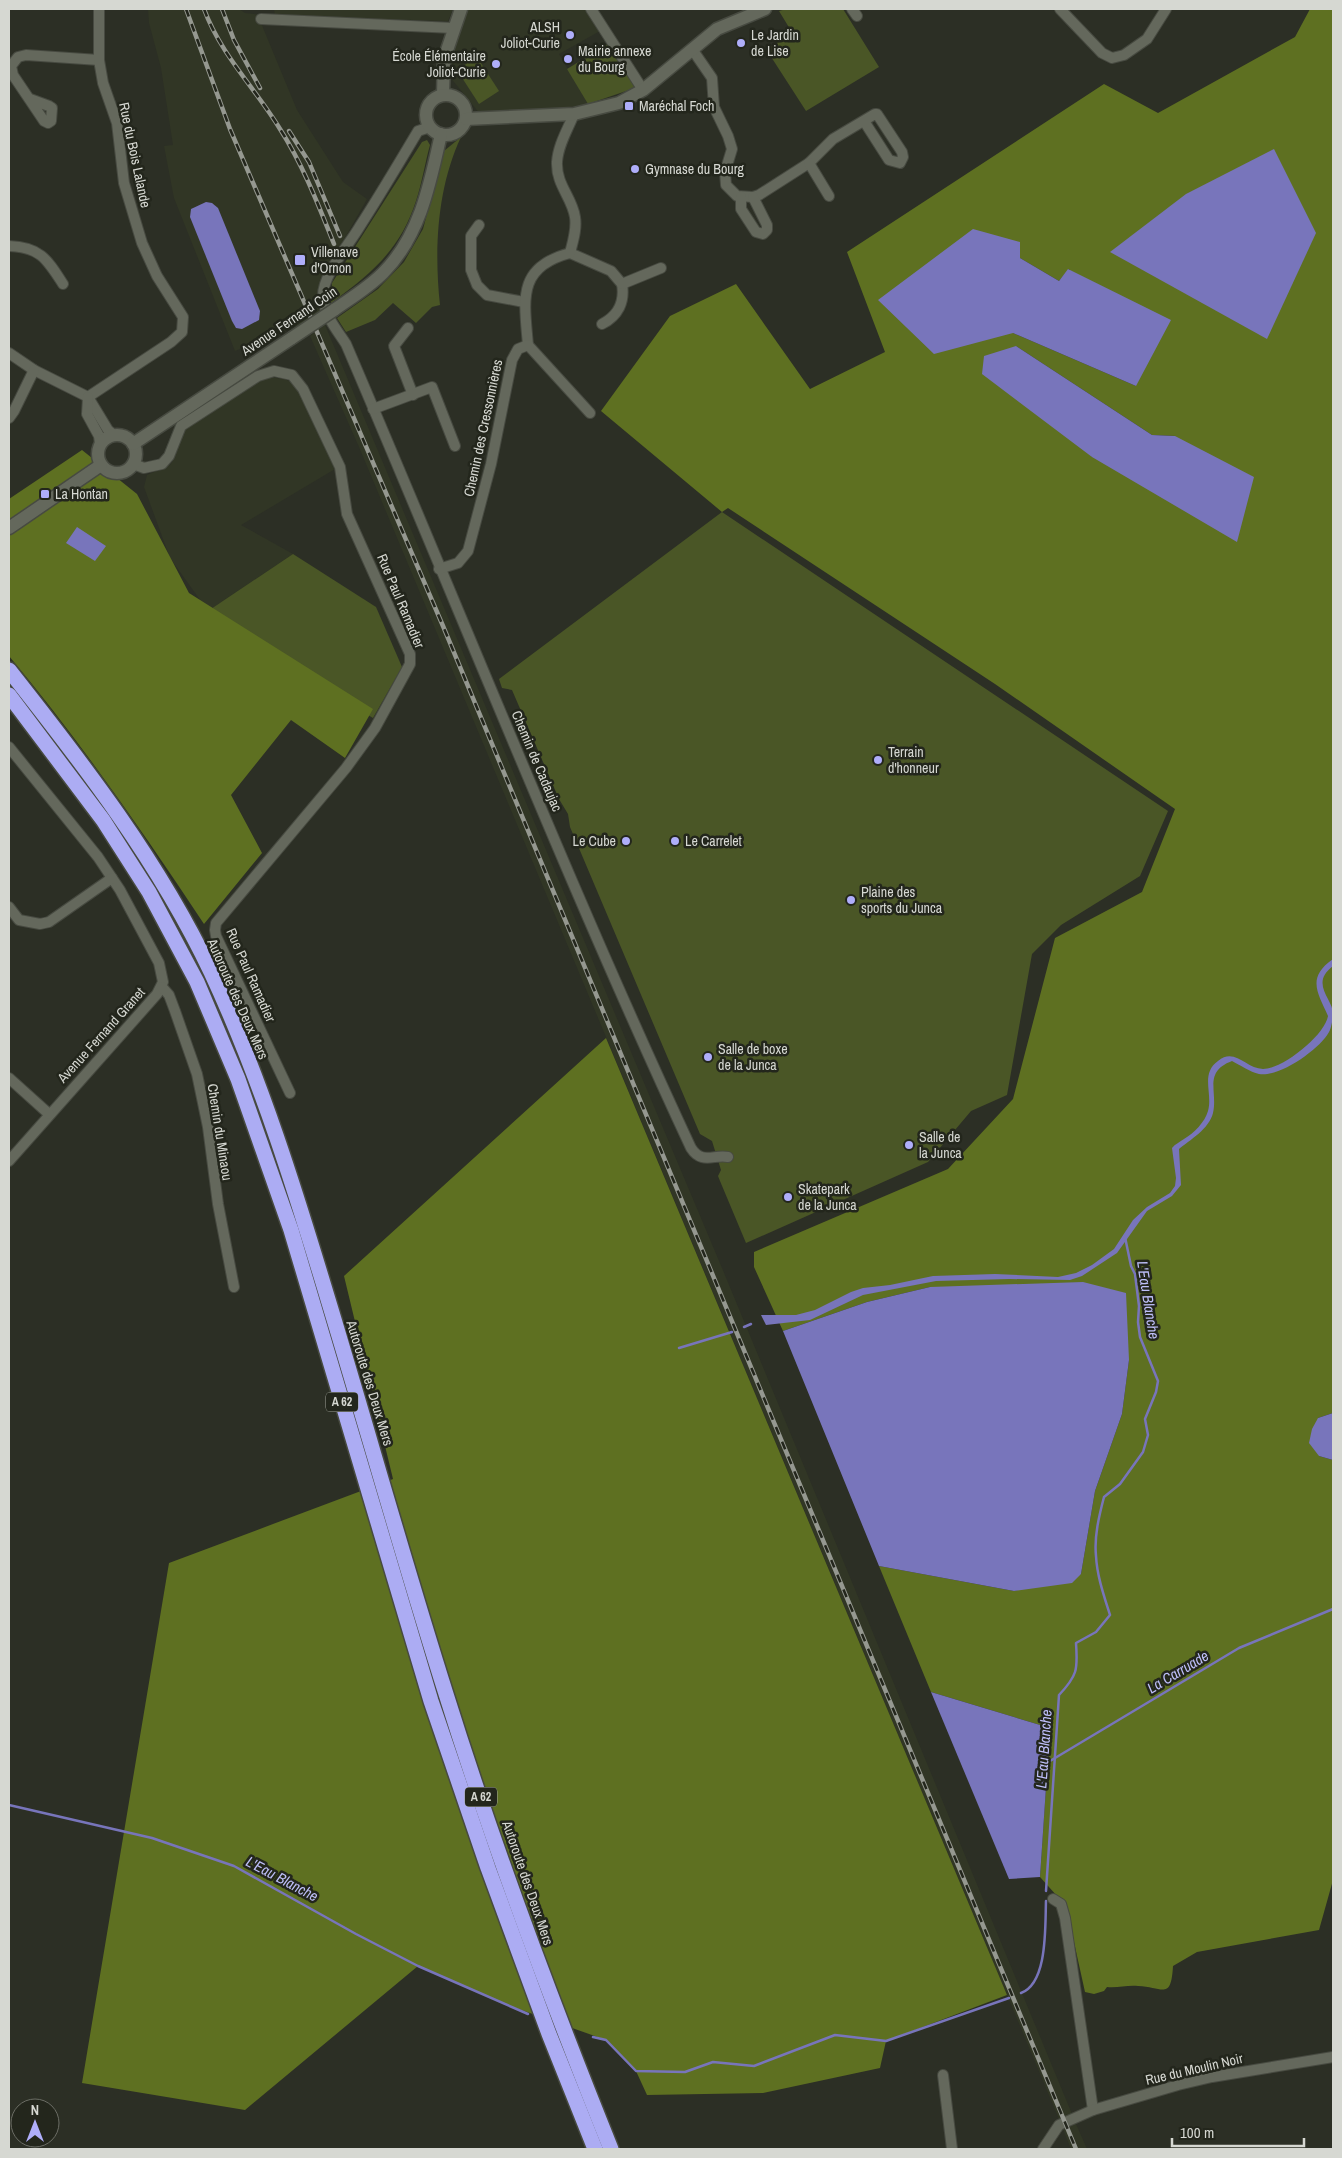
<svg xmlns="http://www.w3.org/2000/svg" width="1342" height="2158" font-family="'Archivo Narrow',sans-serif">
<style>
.built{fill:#313625}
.green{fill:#4a5626}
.forest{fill:#5e7021;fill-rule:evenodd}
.water{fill:#7875bb}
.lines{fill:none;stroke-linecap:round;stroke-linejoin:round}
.stream{stroke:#7875bb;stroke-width:2.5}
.street-casing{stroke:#474a41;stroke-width:12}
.secondary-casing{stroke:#474a41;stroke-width:15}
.highway-casing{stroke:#474a41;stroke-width:18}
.street{stroke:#64685c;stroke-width:10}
.secondary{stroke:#64685c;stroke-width:12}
.highway{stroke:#acacf3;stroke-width:15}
.rail-casing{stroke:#959890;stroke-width:4.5}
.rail{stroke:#23261c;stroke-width:2.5;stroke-dasharray:8;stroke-linecap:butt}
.secondary-bridge-casing{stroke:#474a41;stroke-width:15;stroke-linecap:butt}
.secondary-bridge{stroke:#64685c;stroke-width:12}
.poi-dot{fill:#afaefa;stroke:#23261c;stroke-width:2}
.labels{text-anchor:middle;stroke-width:5;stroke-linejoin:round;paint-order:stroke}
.shield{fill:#23261c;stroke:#a0a39b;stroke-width:1}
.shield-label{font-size:12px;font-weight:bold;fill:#d6d8d2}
.poi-label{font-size:14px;fill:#d6d8d2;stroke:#23261c;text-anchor:start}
.street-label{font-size:14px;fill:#d6d8d2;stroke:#23261c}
.water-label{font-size:15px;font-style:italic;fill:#bebff9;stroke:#23261c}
</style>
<rect width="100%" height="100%" fill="#2c2f25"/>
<!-- built -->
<g class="built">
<path d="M148,9H239L245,13L262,15L261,23L297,110L343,182L367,199L333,259L319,291L317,301L321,310L300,324L235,351L174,198L164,146L173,145L161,68L149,23Z"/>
<path d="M274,9H453L448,21L275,16Z"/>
<path d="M468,9H585L600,31L559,54L588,104L564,108L480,114L450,77L451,53Z"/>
<path d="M325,325L722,1268L1072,2114L1059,2119L359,447L310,336Z"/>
<path d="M268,377L285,379L293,383L300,392L335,469L241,525L293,554L208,611L170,558L144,487L147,475L170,465L174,459L182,435L187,428L259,381Z"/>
<path d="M1076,2124L1087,2149H1071L1063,2129Z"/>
</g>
<!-- green -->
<g class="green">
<path d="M786,9H843L879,67L806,111L766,49L793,34L779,11Z"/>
<path d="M608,44L635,88L588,104L567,69Z"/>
<path d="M477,57L499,91L479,104L457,70Z"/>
<path d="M461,137C437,188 434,250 440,305L432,307L416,323L393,303L375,320L346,332L337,318L378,289L404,262L423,229L444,151Z"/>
<path d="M427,140L430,145C425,163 422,183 416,201C400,250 371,274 331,303L332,283L422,142Z"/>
<path d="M722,512L1168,811L1140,876L1061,925L1032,954L1007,1095L971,1111L928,1162L746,1243L720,1181L718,1176L721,1170L712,1141L700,1134L570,827L568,814L559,799L512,690L502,688L499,679Z"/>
<path d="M293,554L376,607L402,667L373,718L207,618L208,611Z"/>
</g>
<!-- forest -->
<g class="forest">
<path d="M1310,9H1333V1413L1318,1418L1319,1456L1333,1460V1880L1319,1930L1197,1952L1173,1966C1171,2001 1163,1987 1138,1986C1127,1985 1118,1988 1107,1987L1104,1991L1094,1994L1085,1992L1066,1906L1040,1877L1050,1728L931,1692L879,1566L1014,1591L1081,1574L1095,1491L1122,1414L1129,1360L930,1287L867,1302L783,1331L754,1267V1252L948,1169L1013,1099L1055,938L1142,892L1175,809L995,684L728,508L722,512L601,411L670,316L736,284L810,389L885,352L847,252L1104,84L1158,113L1295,37ZM1020,258L1059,281L1069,269L1136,386L1013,333ZM1016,346L1152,435L1176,436L1092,457Z"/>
<path d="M82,450L137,494L189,593L373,709L345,758L291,720L231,795L262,853L204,924C143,832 80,741 9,656V499Z"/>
<path d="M606,1038L1007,1995L886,2041L880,2068L763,2093L647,2095L636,2071L606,2040L513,2007L418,1966L245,2110L82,2083L169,1563L393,1479L344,1276Z"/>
</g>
<!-- water -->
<g class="water">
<path d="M1274,149L1316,233L1267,339L1110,252L1186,194Z"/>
<path d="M206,202L212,203L218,208L260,311L259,320L242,329L236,328L232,321L190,217L191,209Z"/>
<path d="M973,229L1020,242V258L1059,281L1068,269L1171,320L1136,386L1013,333L934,354L878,300Z"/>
<path d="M1016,346L1152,435L1175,436L1254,477L1237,542L1092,457L982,374L984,356Z"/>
<path d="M77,527L106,546L95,561L66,543Z"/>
<path d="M1333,959V966C1308,985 1336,1000 1333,1017C1332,1022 1331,1029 1329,1032C1320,1049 1279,1078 1259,1074C1250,1072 1240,1065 1232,1061C1203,1072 1218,1091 1213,1113C1209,1129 1190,1140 1179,1149L1181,1185L1172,1196L1147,1211L1117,1253L1082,1276L1070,1280L1009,1279L936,1281L863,1295L810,1320L766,1325L761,1315H796L815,1310L851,1292L863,1288L890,1285L933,1276L995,1274L1058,1277L1076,1273L1092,1265L1114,1249L1133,1220L1147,1207L1170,1193L1175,1186L1176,1178L1172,1148C1175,1144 1180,1142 1184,1139C1194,1133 1205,1122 1208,1111C1213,1093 1200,1074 1218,1061C1235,1047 1246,1069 1263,1069C1283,1069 1325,1035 1328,1016C1318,993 1306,978 1333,959Z"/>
<path d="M1083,1282L1126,1293L1129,1360L1122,1414L1095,1491L1081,1574L1072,1583L1014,1591L879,1566L783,1331L867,1302L930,1287Z"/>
<path d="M1333,1413V1460L1319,1456L1309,1443L1312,1429L1318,1418Z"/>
<path d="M931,1692L1050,1728L1040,1877L1009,1879Z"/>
</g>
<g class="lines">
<!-- stream -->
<g class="stream">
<path d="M744,1327L751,1324"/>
<path d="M679,1348L732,1332"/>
<path d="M1045,1764L1239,1648L1333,1609"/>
<path d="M9,1805L152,1838L234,1866L356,1934L418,1966L528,2014"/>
<path d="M1046,1891L1059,1695C1077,1676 1078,1670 1076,1643L1096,1632L1110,1615C1104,1596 1097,1576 1096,1556C1094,1537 1099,1516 1104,1497L1120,1484L1143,1452L1148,1435L1145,1419L1156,1392L1158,1381L1140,1337L1138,1322L1139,1306L1135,1274L1131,1266L1125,1237"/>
<path d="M1021,1993C1048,1983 1045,1926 1046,1901"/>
<path d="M593,2037L606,2040L636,2071L685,2072L713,2062L754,2066L835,2035L886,2041L1009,1998"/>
</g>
<defs>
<g id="street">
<path d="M591,9L643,90"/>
<path d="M852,9L857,16"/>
<path d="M1060,9L1102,53L1112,58L1124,55L1147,39L1166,9"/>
<path d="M261,19L453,28"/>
<path d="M692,49L712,78L714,107L728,136L732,149L725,172L726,185L737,196L753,197L759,195L809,163L833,139L875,114H877L902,152L903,157L900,163L889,160L864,121"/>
<path d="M30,99L49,106L52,108L51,121L48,123L44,121L13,75L11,66L18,57L26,55L99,60"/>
<path d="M430,127L418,131C399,163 380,195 360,226C349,245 322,275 323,297C324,315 337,330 346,344C461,612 568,884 691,1148C702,1165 714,1154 728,1157"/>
<path d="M809,163L829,196"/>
<path d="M741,197V209L756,232L763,234L767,230V225L753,197"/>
<path d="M479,225L471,236V270L477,285L487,295L524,302"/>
<path d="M9,246C40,247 47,259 63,284"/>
<path d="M570,253L611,271L622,284C625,302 618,316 602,324"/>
<path d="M622,284L661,268"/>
<path d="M408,328L394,346L413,395"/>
<path d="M528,345C524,299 517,267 570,253C573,241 577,229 575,217C572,197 556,185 557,162C558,145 568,129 574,114"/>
<path d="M9,353L34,370L88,397L108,430L114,435"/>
<path d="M88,397L171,342L182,332L183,317L157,276L142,243L124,183L117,123L103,83L99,60V9"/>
<path d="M88,397L87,414L99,436L100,444"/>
<path d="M373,409L432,387L455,446"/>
<path d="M9,418L14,411L34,370"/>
<path d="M133,464L144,468L162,464L169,456L181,426L258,376L274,371L292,375L303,389L340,467L347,514L410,654V664L375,728L346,768L216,923L215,930L216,936L290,1093"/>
<path d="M439,569L458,563L468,551L491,464L512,360L518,349L528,345L590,413"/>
<path d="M9,747L98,857L120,890L159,963L163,982L157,994L9,1161"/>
<path d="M9,907L19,920L40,924L49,922L112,878"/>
<path d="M162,987L169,995L175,1011L197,1074L208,1127L218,1204L234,1287"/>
<path d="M9,1078L49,1114"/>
<path d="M1053,1899L1061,1904L1065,1918L1093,2110"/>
<path d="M943,2075L952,2149"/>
<path d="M1043,2149L1059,2125L1093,2110L1178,2085L1212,2077L1333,2057"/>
</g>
<g id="secondary">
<path d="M443,94L444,59L461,9"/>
<circle cx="446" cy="115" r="20"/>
<path d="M466,119L574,114L619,103L643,90L717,29L765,9"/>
<path d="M334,310C351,298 368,288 383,273C420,236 430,184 441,134"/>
<circle cx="117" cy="454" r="19"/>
<path d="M133,444L292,338"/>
<path d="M9,528L101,465"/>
</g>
<g id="highway">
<path d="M9,670C84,765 159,862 211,972C261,1079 296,1193 330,1306C369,1435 405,1565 446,1694C494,1848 551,2000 611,2149"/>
<path d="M9,695L103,820L149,892L197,982L238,1079L291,1230L431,1701L488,1868L549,2034L595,2149"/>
</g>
</defs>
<!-- street casing -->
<use href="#street" class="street-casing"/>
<!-- secondary casing -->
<use href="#secondary" class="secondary-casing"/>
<!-- highway casing -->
<use href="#highway" class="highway-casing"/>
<!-- street -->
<use href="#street" class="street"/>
<!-- secondary -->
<use href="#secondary" class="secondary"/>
<!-- highway -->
<use href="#highway" class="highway"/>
<defs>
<g id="rail">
<path d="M186,9L230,129L443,626L1076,2149"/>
<path d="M204,9C221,55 255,88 280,129C303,165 318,204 334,244"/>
<path d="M222,9L234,40L260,88"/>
<path d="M289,131L309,162L340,236"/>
</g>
</defs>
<!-- rail casing -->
<use href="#rail" class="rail-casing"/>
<!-- rail -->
<use href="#rail" class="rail"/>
<defs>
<path id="secondary-bridge" d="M292,338L334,310"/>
</defs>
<!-- secondary-bridge casing -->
<use href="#secondary-bridge" class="secondary-bridge-casing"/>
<!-- secondary-bridge -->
<use href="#secondary-bridge" class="secondary-bridge"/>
</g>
<!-- markers -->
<g class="poi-dot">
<circle cx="570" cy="35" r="5"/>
<circle cx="741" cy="43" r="5"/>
<circle cx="568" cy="59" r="5"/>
<circle cx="496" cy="64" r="5"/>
<rect x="624" y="101" width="10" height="10" rx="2.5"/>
<circle cx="635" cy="169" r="5"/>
<rect x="294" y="254" width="12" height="12" rx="2.5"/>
<rect x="40" y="489" width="10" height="10" rx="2.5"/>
<circle cx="878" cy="760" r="5"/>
<circle cx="626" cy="841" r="5"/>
<circle cx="675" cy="841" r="5"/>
<circle cx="851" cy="900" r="5"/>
<circle cx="708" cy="1057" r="5"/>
<circle cx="909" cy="1145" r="5"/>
<circle cx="788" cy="1197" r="5"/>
</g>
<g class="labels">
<!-- shield labels -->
<g class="shield">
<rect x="326" y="1392.5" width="32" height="19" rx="4"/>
<rect x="465" y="1787.5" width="32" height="19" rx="4"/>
</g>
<g class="shield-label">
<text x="342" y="1406">A 62</text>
<text x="481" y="1801">A 62</text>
</g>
<!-- poi labels -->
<g class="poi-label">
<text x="560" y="32" text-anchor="end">ALSH<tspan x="560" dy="16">Joliot-Curie</tspan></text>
<text x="751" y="40">Le Jardin<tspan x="751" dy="16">de Lise</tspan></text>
<text x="578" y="56">Mairie annexe<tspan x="578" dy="16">du Bourg</tspan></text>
<text x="486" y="61" text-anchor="end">École Élémentaire<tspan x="486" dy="16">Joliot-Curie</tspan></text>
<text x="639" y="111">Maréchal Foch</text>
<text x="645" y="174">Gymnase du Bourg</text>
<text x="311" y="257">Villenave<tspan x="311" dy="16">d'Ornon</tspan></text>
<text x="55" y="499">La Hontan</text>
<text x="888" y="757">Terrain<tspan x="888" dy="16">d'honneur</tspan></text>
<text x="616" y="846" text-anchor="end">Le Cube</text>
<text x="685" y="846">Le Carrelet</text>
<text x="861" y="897">Plaine des<tspan x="861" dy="16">sports du Junca</tspan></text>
<text x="718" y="1054">Salle de boxe<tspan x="718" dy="16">de la Junca</tspan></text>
<text x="919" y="1142">Salle de<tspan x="919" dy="16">la Junca</tspan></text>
<text x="798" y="1194">Skatepark<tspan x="798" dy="16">de la Junca</tspan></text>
</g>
<!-- street labels -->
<g class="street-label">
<text transform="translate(135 155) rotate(78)" y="5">Rue du Bois Lalande</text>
<text transform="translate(289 321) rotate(-34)" y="5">Avenue Fernand Coin</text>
<text transform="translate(483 428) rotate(-78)" y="5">Chemin des Cressonnières</text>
<text transform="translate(401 601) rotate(67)" y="5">Rue Paul Ramadier</text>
<text transform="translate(537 761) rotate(67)" y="5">Chemin de Cadaujac</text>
<text transform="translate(251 975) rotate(66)" y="5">Rue Paul Ramadier</text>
<text transform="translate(238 999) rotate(66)" y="5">Autoroute des Deux Mers</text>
<text transform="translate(101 1035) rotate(-48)" y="5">Avenue Fernand Granet</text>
<text transform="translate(220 1132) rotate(81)" y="5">Chemin du Minaou</text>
<text transform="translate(370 1383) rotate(73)" y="5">Autoroute des Deux Mers</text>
<text transform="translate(528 1883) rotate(71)" y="5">Autoroute des Deux Mers</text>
<text transform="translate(1194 2069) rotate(-13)" y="5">Rue du Moulin Noir</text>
</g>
<!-- water labels -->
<g class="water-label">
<text transform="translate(1148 1300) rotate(81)" y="5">L'Eau Blanche</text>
<text transform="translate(1178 1672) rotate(-31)" y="5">La Carruade</text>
<text transform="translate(1044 1749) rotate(-86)" y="5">L'Eau Blanche</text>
<text transform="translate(282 1879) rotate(28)" y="5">L'Eau Blanche</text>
</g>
</g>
<!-- border -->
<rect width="1342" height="2158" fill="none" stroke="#d6d8d2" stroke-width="20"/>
<!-- north arrow -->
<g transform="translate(35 2123)"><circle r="24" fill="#23261c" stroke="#6b6d65"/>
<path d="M0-4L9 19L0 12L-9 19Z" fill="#afaefa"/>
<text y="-8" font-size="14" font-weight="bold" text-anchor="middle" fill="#d6d8d2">N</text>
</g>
<!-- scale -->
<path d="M1172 2138v8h132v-8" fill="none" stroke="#d6d8d2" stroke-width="2.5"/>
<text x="1180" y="2138" font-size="15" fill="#d6d8d2" stroke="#23261c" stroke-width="4" paint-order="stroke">100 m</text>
</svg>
